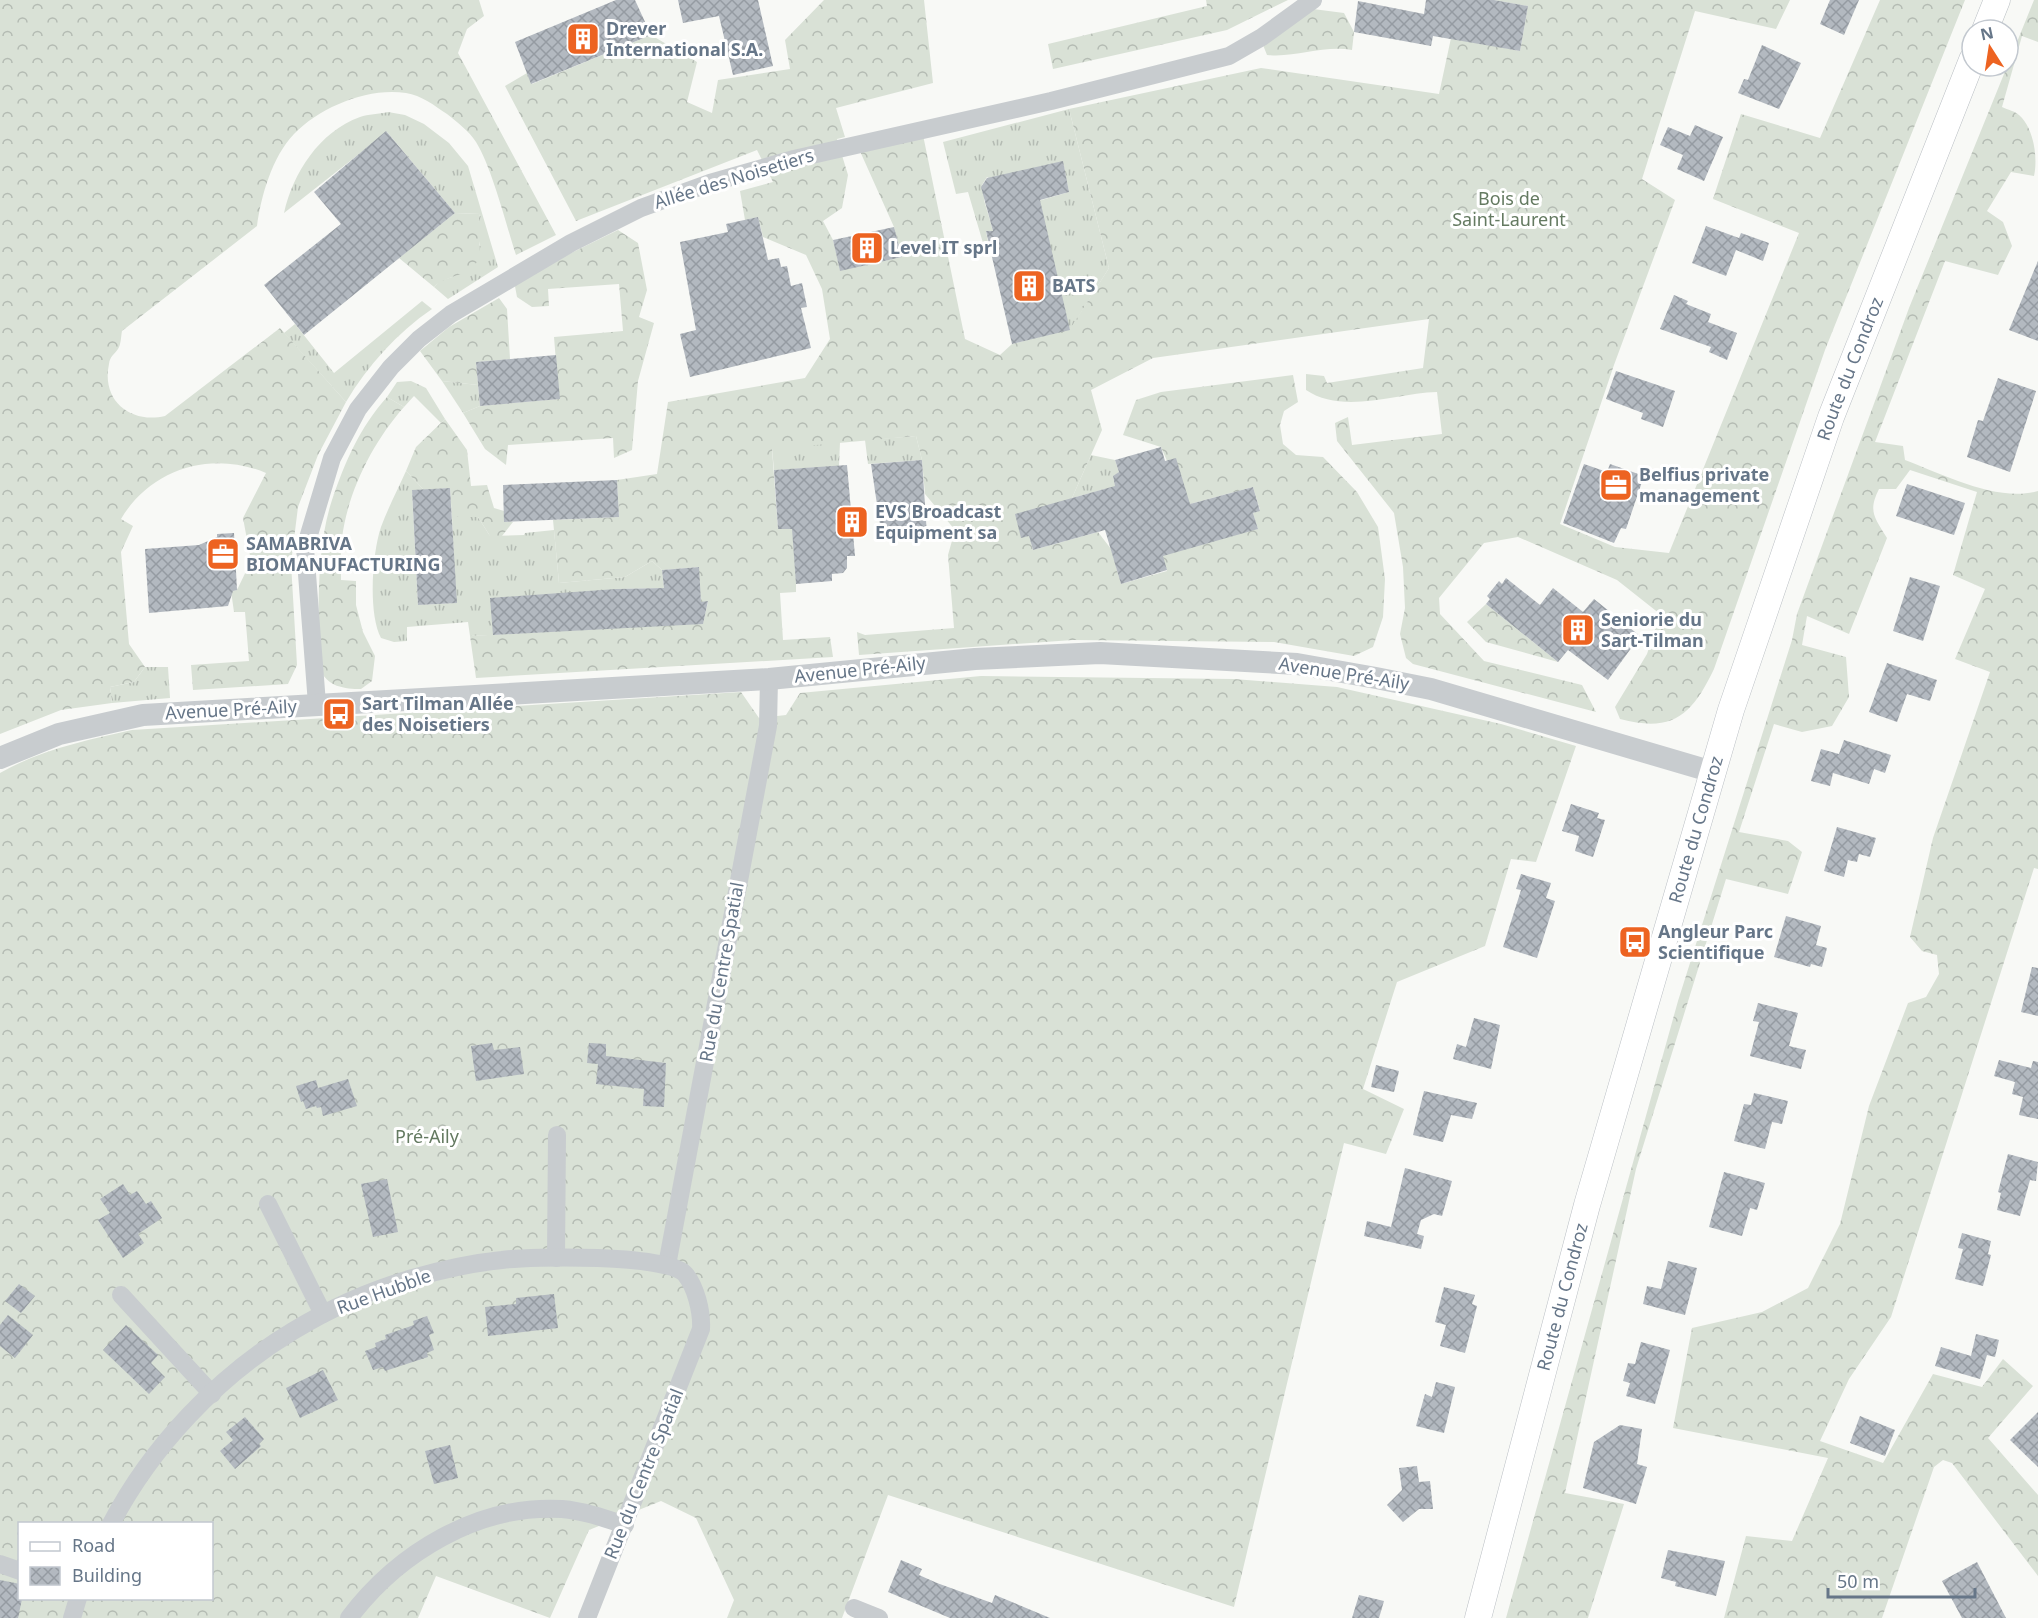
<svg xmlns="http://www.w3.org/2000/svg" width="2038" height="1618" font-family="'Noto Sans',sans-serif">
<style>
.grass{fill:url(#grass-tufts)}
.forest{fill:url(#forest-crowns);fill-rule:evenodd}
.building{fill:url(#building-cross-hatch)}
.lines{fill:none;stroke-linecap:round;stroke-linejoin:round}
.secondary-casing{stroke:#babfc4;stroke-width:27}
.minor{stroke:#c8cccf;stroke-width:18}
.tertiary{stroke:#c8cccf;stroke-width:22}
.secondary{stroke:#fff;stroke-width:26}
.labels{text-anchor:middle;stroke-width:6;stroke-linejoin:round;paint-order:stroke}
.poi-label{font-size:18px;font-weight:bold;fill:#667688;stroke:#fff;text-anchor:start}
.street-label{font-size:18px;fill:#667688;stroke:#fff}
.park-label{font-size:18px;fill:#647a61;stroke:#fff}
</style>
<defs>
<pattern id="grass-tufts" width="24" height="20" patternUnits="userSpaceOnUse" patternTransform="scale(1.5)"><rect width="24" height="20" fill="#d9e1d6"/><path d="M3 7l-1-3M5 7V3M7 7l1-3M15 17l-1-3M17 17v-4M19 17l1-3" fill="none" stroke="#b4bbb3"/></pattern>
<pattern id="forest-crowns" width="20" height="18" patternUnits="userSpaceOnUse" patternTransform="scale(1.5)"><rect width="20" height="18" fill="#d9e1d6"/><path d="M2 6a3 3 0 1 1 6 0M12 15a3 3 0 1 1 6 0" fill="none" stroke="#b4bbb3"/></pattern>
<pattern id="building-cross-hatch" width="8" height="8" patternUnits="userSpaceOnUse" patternTransform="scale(1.5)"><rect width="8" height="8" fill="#b3b9c0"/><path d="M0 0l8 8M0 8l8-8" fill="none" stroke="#959ba2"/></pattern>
</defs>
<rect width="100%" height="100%" fill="#f8f9f6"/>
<!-- grass -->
<g class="grass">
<path d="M1069,109L1109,268L1070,330L1028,204L1069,192L1063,162L991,179L987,177L982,185L985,186L984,200L993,231H986L988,242L983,243L968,192L956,194L943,142Z"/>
<path d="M388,112L405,115L424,124L449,143L468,166L498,267L448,299L434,287L440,281L455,276L480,245L476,230L480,214L455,213L387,132L284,213C293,173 319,132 360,117C368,114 379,114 388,112Z"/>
<path d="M422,301L432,309C397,333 368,365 346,402L284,333L295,324L334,373Z"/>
<path d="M411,381L426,388L445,419L441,423L414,396L404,407L387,397L397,382Z"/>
<path d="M442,381L478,385L480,406L463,413Z"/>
<path d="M916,436L922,460L868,464L865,440Z"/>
<path d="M840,442L839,466L774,470L772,448Z"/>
<path d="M1091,455L1115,460L1119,472L1113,477L1117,493L1105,489L1072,498Z"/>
<path d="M406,471L424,490L412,491L418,605L456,603L452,517H478L490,536L524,535L525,533L554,530L559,583L625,577L652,561L662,570L664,588L616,589V594L493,635L470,636L468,622L407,627V641L394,642L381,638C368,614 372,553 381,527C388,508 398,489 406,471Z"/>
<path d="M145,667H168L170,698L112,703L110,687L134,682Z"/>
</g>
<!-- forest -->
<g class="forest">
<path d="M0,0H479L484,16L467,29L458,53L556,235L516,255C506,224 492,168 476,142C469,131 457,122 447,114C435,106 421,95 406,93C368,87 320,107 294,134C272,157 261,196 257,226L122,331C121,336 121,345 118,349C114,355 110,356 109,364C101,401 131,424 165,416L280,328L346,402L318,455L298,507L291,563L297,665L288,684L193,690L191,665L249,661L245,612H234L231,591L237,590L251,561L243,518L266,473C212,450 151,468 121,519L133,526L121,552L129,644L145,667L134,682L110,687L112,703L61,710L0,734Z"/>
<path d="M824,0H924L933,83L836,108L845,137L837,139L848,175L842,208L823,221L833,240L840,270L902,257L894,227L859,149L923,135L965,339L1000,355L1012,344L1070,329L1109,268L1069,109L1261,68L1439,94L1451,38L1520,51L1528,6L1494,0H1790L1776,29L1695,11L1642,179L1675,200L1614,365L1560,524L1615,547L1669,553L1799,233L1713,199L1741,114L1820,138L1880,0H1965L1825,350L1714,669C1692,715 1673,733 1620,719L1615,707L1647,654L1660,614L1617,580L1518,537L1484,543L1439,598L1440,614L1484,661L1582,685L1596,712L1413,664L1406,658L1400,634L1405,608L1403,567L1394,513L1337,441L1335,423L1348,417L1352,445L1442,434L1437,392C1396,393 1343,415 1306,390V374L1324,376L1327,383L1423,368L1429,319L1153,358L1091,390L1102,430L1072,498L1029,536L1033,550L1098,532L1111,549L1121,584L1167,571L1160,548L1258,529L1253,513L1260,510L1253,487L1186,505L1161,447L1123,435L1136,400L1161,392L1293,375L1298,402L1284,411L1280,425L1283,444L1296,455L1323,457L1357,492L1378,527L1385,579L1383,617L1373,647L1354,656L1274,642L1073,640L859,655L857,632L865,635L954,628L948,555L955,530L925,494L922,460L916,436L772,449L778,529H796V592L780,593L783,640L830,637L833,657L476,678L470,636L703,623L708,602H701L698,567L662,570L652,561L625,577L559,583L553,520L619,517L617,480L657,474L668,402L805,378L830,339L822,289L806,255L763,237L758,217L745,220L740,191L773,182L757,150L576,221L505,86L527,73L532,84L651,35L697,62L687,102L712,113L718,80L790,69L785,40Z"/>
<path d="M1206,0H1288L1227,30L1053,69L1048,44L1207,6Z"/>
<path d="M2034,0H2038V42L2022,36L2002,107C2008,110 2015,111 2019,115C2034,128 2038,158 2034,176L2011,172L1987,211L2003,222L2012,246L1998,275L1945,261L1875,442L1903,446L1905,460C1942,474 1998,503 2038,491V869L2034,868L1891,1317L1849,1379L1820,1441L1883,1463L1933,1374L1982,1387L2003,1359L2033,1386L1988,1438L2038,1495V1576L1952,1463L1943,1460L1934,1467L1882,1618H1724L1746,1536L1792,1541L1828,1458L1673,1428L1692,1328L1762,1312L1808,1288L1840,1224L1869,1106L1908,1003L1926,997L1939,974L1937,955L1922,951L1910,937L1933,838L1990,672L1955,659L1985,589L1953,575L1977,492L1910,470L1896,489H1879C1868,511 1874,517 1887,538L1849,634L1807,616L1802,645L1846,657L1849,697L1832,726L1802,732L1774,724L1739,832L1788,841L1802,852L1788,894L1726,879L1636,1169L1565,1493L1624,1504L1588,1618H1506L1678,1001L1792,640L1797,614L1909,308Z"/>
<path d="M1313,9L1344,13L1354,32L1352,50C1323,45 1296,58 1267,55L1263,45Z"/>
<path d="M455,213L480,214C475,233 482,240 479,256C475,277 446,274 434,287L399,258Z"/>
<path d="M618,230L638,243L647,290L639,317L654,323L638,381L632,450L614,458L613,438L508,445L506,465L485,449L463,413L480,406L559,399L554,337L623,331L619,284L548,289L549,306L532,307L517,297L514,281Z"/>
<path d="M499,298L507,309L510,359L476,362L478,385L442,381L420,351L449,327Z"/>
<path d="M387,397L404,407C373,442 348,491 342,538C340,551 341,566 341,580L356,581V605L363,632L375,656L372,681L361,689C345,689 326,687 320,668C318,661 320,649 319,641C318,598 318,542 332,500C345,462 360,427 387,397Z"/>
<path d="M445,419L467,450L471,486L487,485L494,508L504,511V522H513L502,536H490L478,517H452L450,488L424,490L406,471L416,447Z"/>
<path d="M1486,604L1558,662L1486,642L1467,622Z"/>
<path d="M981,676L1234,679L1337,687L1501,724L1576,746L1536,862L1511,859L1485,946L1397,982L1363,1089L1404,1109L1386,1154L1344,1143L1234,1607L888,1495L842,1618H727L734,1600L696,1518L661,1501L589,1530L550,1618L436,1576L418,1618H0V773C40,750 87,740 132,730L741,692L759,718L786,715L800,693ZM20,1524H212V1598H20Z"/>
</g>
<!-- building -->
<g class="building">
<path d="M616,0H635L651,35L531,84L515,42Z"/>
<path d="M678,0H758L773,66L733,75L719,16L683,23Z"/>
<path d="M1426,0H1494L1528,6L1520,51L1433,36L1431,46L1354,32L1358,1L1424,14Z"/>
<path d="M1830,0H1859L1844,35L1820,24Z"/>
<path d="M1762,45L1801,63L1779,109L1738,93L1744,79L1748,80Z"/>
<path d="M1695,125L1723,137L1704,181L1677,169L1683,155L1660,145L1668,127L1690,136Z"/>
<path d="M386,131L455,213L304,335L264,285L341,224L314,192Z"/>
<path d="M1063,161L1069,192L1040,200L1070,330L1012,344L986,231H993L981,187L987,178Z"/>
<path d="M758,217L768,260L779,258L781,267L787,266L791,286L802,283L807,307L801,308L811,348L690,377L680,334L696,330L680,242L728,232L726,224Z"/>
<path d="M1706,226L1739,238L1741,233L1769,243L1763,261L1736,250L1726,276L1692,263Z"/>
<path d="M894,227L902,257L840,271L833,240Z"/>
<path d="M2038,261V341L2009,330Z"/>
<path d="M1674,295L1688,301L1686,304L1711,314L1708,322L1737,333L1727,360L1709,352L1711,347L1660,329Z"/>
<path d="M556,355L560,399L480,406L476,362Z"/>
<path d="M1616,371L1675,391L1663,427L1641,419L1643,413L1606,399Z"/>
<path d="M1998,378L2036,391L2010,472L1967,457L1978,420L1983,421Z"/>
<path d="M1161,447L1165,461L1176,458L1190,504L1253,487L1260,511L1253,513L1258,529L1163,556L1167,570L1121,584L1105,530L1033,550L1029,536L1021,538L1015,514L1115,486L1113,476L1119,472L1115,460Z"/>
<path d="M922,460L927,535L882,538L871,464Z"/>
<path d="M1584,464L1607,472L1610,464L1644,476L1626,529L1621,528L1614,543L1563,523Z"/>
<path d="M847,465L855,556H847V568L843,573L832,574V581L796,584L792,529H778L774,470Z"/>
<path d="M617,480L619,517L504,522L503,485Z"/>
<path d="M1907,484L1965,503L1954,535L1896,516Z"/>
<path d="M450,488L457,603L418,605L412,490Z"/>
<path d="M234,533L237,590L233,591L228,606L149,613L145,549L199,545L217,537V534Z"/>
<path d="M699,567L701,602L708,601L703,624L493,635L490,598L616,589L664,588L662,570Z"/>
<path d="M1910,577L1940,586L1923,641L1893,631Z"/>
<path d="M1506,578L1540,605L1553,588L1583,612L1594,599L1640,636L1608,680L1568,650L1558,662L1486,604L1490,599L1487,596L1499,581L1502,584Z"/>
<path d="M1887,663L1937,680L1930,701L1907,694L1897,722L1869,712Z"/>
<path d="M1844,740L1891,755L1885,773L1874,769L1869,784L1833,773L1830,786L1811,781L1821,749L1839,754Z"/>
<path d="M1571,804L1599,813L1597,818L1605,820L1593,857L1575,851L1579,836L1562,831Z"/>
<path d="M1837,827L1876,838L1870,857L1859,854L1857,862L1848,860L1844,877L1824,871Z"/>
<path d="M1521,874L1551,883L1546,898L1555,901L1537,958L1503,947L1521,890L1516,889Z"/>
<path d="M1786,916L1821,926L1816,945L1827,948L1822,967L1811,964L1810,967L1774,957Z"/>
<path d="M2032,967L2038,968V1016L2021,1012Z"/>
<path d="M1758,1003L1798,1013L1789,1046L1806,1050L1801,1069L1750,1056L1759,1022L1753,1021Z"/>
<path d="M1474,1018L1500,1025L1491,1069L1453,1059L1457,1044L1466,1047Z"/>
<path d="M492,1043L494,1050L520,1047L524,1074L476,1081L471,1046Z"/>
<path d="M589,1043L606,1044V1056L666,1063L664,1107L643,1106L644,1089L596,1084L598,1064L587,1063Z"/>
<path d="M1999,1060L2031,1068L2033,1061L2038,1062V1119L2019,1115L2023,1097L2012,1094L2015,1082L1994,1076Z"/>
<path d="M1376,1065L1399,1071L1394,1092L1371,1087Z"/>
<path d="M348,1079L357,1106L323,1116L321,1107L317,1108L316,1106L306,1109L303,1101L301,1102L296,1086L316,1080L318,1088Z"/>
<path d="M1424,1091L1477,1103L1472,1119L1451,1115L1443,1142L1413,1135Z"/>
<path d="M1754,1093L1788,1101L1782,1124L1772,1122L1765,1149L1734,1141L1744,1104L1751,1105Z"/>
<path d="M2008,1154L2038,1162L2036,1181L2030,1180L2020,1216L1997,1210L2001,1193L1998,1192Z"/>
<path d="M1405,1168L1452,1181L1442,1216L1434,1214L1421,1220L1417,1234L1424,1236L1421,1249L1364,1236L1367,1221L1391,1227Z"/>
<path d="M1724,1172L1765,1183L1757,1210L1750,1208L1742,1236L1709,1227Z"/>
<path d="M387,1179L398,1232L373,1237L361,1184Z"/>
<path d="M123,1184L130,1195L137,1191L146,1204L151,1201L162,1218L138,1234L144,1243L123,1258L98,1220L110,1213L100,1199Z"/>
<path d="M1962,1233L1991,1241L1988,1254L1991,1255L1983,1286L1955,1279L1963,1249L1958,1248Z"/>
<path d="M1668,1261L1697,1268L1685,1315L1643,1304L1647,1286L1661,1289Z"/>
<path d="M19,1284L35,1296L21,1313L5,1301Z"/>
<path d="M1444,1287L1475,1295L1472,1304L1477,1306L1465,1353L1440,1346L1446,1325L1435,1322Z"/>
<path d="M554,1294L558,1328L488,1336L485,1307L516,1304V1298Z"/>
<path d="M8,1315L33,1335L15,1358L0,1346V1325Z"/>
<path d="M427,1316L434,1333L429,1335L434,1350L427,1353L428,1357L385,1371L383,1367L373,1370L365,1351L376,1347L375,1343L386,1339L385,1335L414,1325L413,1321Z"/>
<path d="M126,1325L158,1355L151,1363L165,1377L149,1394L103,1350Z"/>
<path d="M1976,1334L1999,1340L1995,1357L1987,1355L1980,1379L1935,1366L1941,1347L1971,1356Z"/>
<path d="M1641,1342L1670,1350L1655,1404L1626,1396L1630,1383L1623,1381L1628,1363L1635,1364Z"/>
<path d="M323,1370L338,1400L300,1418L286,1388Z"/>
<path d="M1436,1382L1455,1387L1444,1433L1416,1426L1425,1394L1432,1397Z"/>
<path d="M2038,1412V1467L2010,1440Z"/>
<path d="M1860,1416L1895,1430L1885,1456L1850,1443Z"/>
<path d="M245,1417L264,1439L259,1444L261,1446L235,1469L220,1451L233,1440L226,1432Z"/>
<path d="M1620,1425L1642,1429L1637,1464L1647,1467L1636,1504L1583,1488L1594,1442Z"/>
<path d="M450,1445L458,1478L434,1484L425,1451Z"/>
<path d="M1417,1466L1419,1482L1430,1481L1433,1509H1419L1403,1522L1387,1505L1402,1490L1399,1468Z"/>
<path d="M1668,1550L1725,1561L1716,1596L1675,1586L1676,1582L1661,1578Z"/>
<path d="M901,1560L922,1569L919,1575L937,1583L992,1603L995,1595L1050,1618H950L888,1592Z"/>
<path d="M1977,1562L2006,1618H1962L1942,1581Z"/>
<path d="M0,1580L20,1584V1599H22L18,1618H0Z"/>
<path d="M1359,1595L1384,1601L1379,1618H1352Z"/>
</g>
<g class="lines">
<defs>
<g id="secondary">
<path d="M1985,30L1997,0"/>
<path id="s1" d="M1478,1618L1587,1205L1731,710L1831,417L1972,60"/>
</g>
</defs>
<!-- secondary casing -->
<use href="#secondary" class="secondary-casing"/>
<!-- minor -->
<g class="minor">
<path d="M317,704L305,548L332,458L358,409L391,367L419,339L451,314L571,243L641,208L710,183L794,159L1051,101L1229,56L1262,37L1313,0"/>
<path d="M268,1204L323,1314"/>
<path d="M556,1258L557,1135"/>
<path d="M667,1265L768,726L769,679"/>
<path d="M121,1295L212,1394"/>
<path d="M111,1524C151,1447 218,1376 293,1331C329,1309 371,1290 413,1278C441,1270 472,1263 502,1260C531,1256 668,1254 685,1274C696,1287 702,1312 701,1329L587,1618"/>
<path d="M0,1564L20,1571"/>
<path d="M854,1608L879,1618"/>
<path d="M72,1618L78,1598"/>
<path d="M349,1618C398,1553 478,1504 562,1509C584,1511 604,1518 625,1525"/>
</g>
<!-- tertiary -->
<path class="tertiary" d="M0,758L59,734L143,715L769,679L975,659L1100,653L1297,664L1376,678L1431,689L1713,772"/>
<!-- secondary -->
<use href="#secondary" class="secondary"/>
</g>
<!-- icons -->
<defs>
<symbol id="building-square" viewBox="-11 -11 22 22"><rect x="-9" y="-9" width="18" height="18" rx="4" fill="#ed6321" stroke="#fff"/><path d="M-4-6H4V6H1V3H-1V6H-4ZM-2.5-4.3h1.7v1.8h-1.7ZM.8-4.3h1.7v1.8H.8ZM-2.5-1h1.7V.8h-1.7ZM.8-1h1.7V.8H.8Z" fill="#fff"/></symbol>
<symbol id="office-square" viewBox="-11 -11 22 22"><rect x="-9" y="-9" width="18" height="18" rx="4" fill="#ed6321" stroke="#fff"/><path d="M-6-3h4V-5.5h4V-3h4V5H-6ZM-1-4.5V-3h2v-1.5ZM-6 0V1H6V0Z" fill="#fff"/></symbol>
<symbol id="bus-square" viewBox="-11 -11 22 22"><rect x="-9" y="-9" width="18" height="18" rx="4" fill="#ed6321" stroke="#fff"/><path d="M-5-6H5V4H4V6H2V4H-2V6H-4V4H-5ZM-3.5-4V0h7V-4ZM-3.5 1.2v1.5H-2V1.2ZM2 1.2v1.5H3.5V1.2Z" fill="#fff"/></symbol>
</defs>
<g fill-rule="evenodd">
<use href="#building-square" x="564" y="20" width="38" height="38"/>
<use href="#building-square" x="848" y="229" width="38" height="38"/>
<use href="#building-square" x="1010" y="267" width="38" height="38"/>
<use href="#office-square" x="1597" y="466" width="38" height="38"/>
<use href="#building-square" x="833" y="503" width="38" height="38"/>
<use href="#office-square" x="204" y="535" width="38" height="38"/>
<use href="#building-square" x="1559" y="611" width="38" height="38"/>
<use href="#bus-square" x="320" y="695" width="38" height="38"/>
<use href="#bus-square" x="1616" y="923" width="38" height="38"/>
</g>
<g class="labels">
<!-- poi labels -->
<g class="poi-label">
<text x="606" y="35">Drever<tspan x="606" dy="21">International S.A.</tspan></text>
<text x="890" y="254">Level IT sprl</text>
<text x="1052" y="292">BATS</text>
<text x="1639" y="481">Belfius private<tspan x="1639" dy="21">management</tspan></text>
<text x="875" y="518">EVS Broadcast<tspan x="875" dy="21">Equipment sa</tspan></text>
<text x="246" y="550">SAMABRIVA<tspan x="246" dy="21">BIOMANUFACTURING</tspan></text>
<text x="1601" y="626">Seniorie du<tspan x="1601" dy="21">Sart-Tilman</tspan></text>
<text x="362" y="710">Sart Tilman Allée<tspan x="362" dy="21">des Noisetiers</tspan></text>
<text x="1658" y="938">Angleur Parc<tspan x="1658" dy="21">Scientifique</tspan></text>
</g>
<!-- street labels -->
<g class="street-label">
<text transform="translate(734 179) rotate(-17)" y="6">Allée des Noisetiers</text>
<text dy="6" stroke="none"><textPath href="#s1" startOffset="1304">Route du Condroz</textPath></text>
<text transform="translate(860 670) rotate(-6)" y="6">Avenue Pré-Aily</text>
<text transform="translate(1344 674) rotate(9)" y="6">Avenue Pré-Aily</text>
<text transform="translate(231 710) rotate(-3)" y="6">Avenue Pré-Aily</text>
<text dy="6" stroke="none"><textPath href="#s1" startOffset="818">Route du Condroz</textPath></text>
<text transform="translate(722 972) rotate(-80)" y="6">Rue du Centre Spatial</text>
<text transform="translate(384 1292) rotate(-20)" y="6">Rue Hubble</text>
<text dy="6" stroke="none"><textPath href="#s1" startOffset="332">Route du Condroz</textPath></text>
<text transform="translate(644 1474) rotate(-68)" y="6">Rue du Centre Spatial</text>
</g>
<!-- park labels -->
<g class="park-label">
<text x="1509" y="205">Bois de<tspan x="1509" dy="21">Saint-Laurent</tspan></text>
<text x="427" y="1143">Pré-Aily</text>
</g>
</g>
<!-- legend -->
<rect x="18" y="1522" width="195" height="78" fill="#ffffff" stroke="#c2c8cf" stroke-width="1.5"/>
<rect x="30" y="1542" width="30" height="9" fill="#ffffff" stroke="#c2c8cf" stroke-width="1.5"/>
<text x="72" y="1552" font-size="18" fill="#667688">Road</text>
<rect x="30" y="1567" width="30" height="18" fill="url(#building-cross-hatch)" stroke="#c2c8cf" stroke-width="1.5"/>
<text x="72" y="1582" font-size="18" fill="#667688">Building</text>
<!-- north arrow -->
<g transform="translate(1990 48) rotate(348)"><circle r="28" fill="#ffffff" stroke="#c2c8cf" stroke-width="1.5"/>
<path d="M0-4.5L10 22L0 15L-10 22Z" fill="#ed6321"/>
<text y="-9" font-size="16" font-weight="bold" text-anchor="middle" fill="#667688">N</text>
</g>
<!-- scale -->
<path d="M1828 1588v9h147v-9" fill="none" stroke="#667688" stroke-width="3"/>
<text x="1837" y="1588" font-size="18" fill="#667688" stroke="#ffffff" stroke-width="4.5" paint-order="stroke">50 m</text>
</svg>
